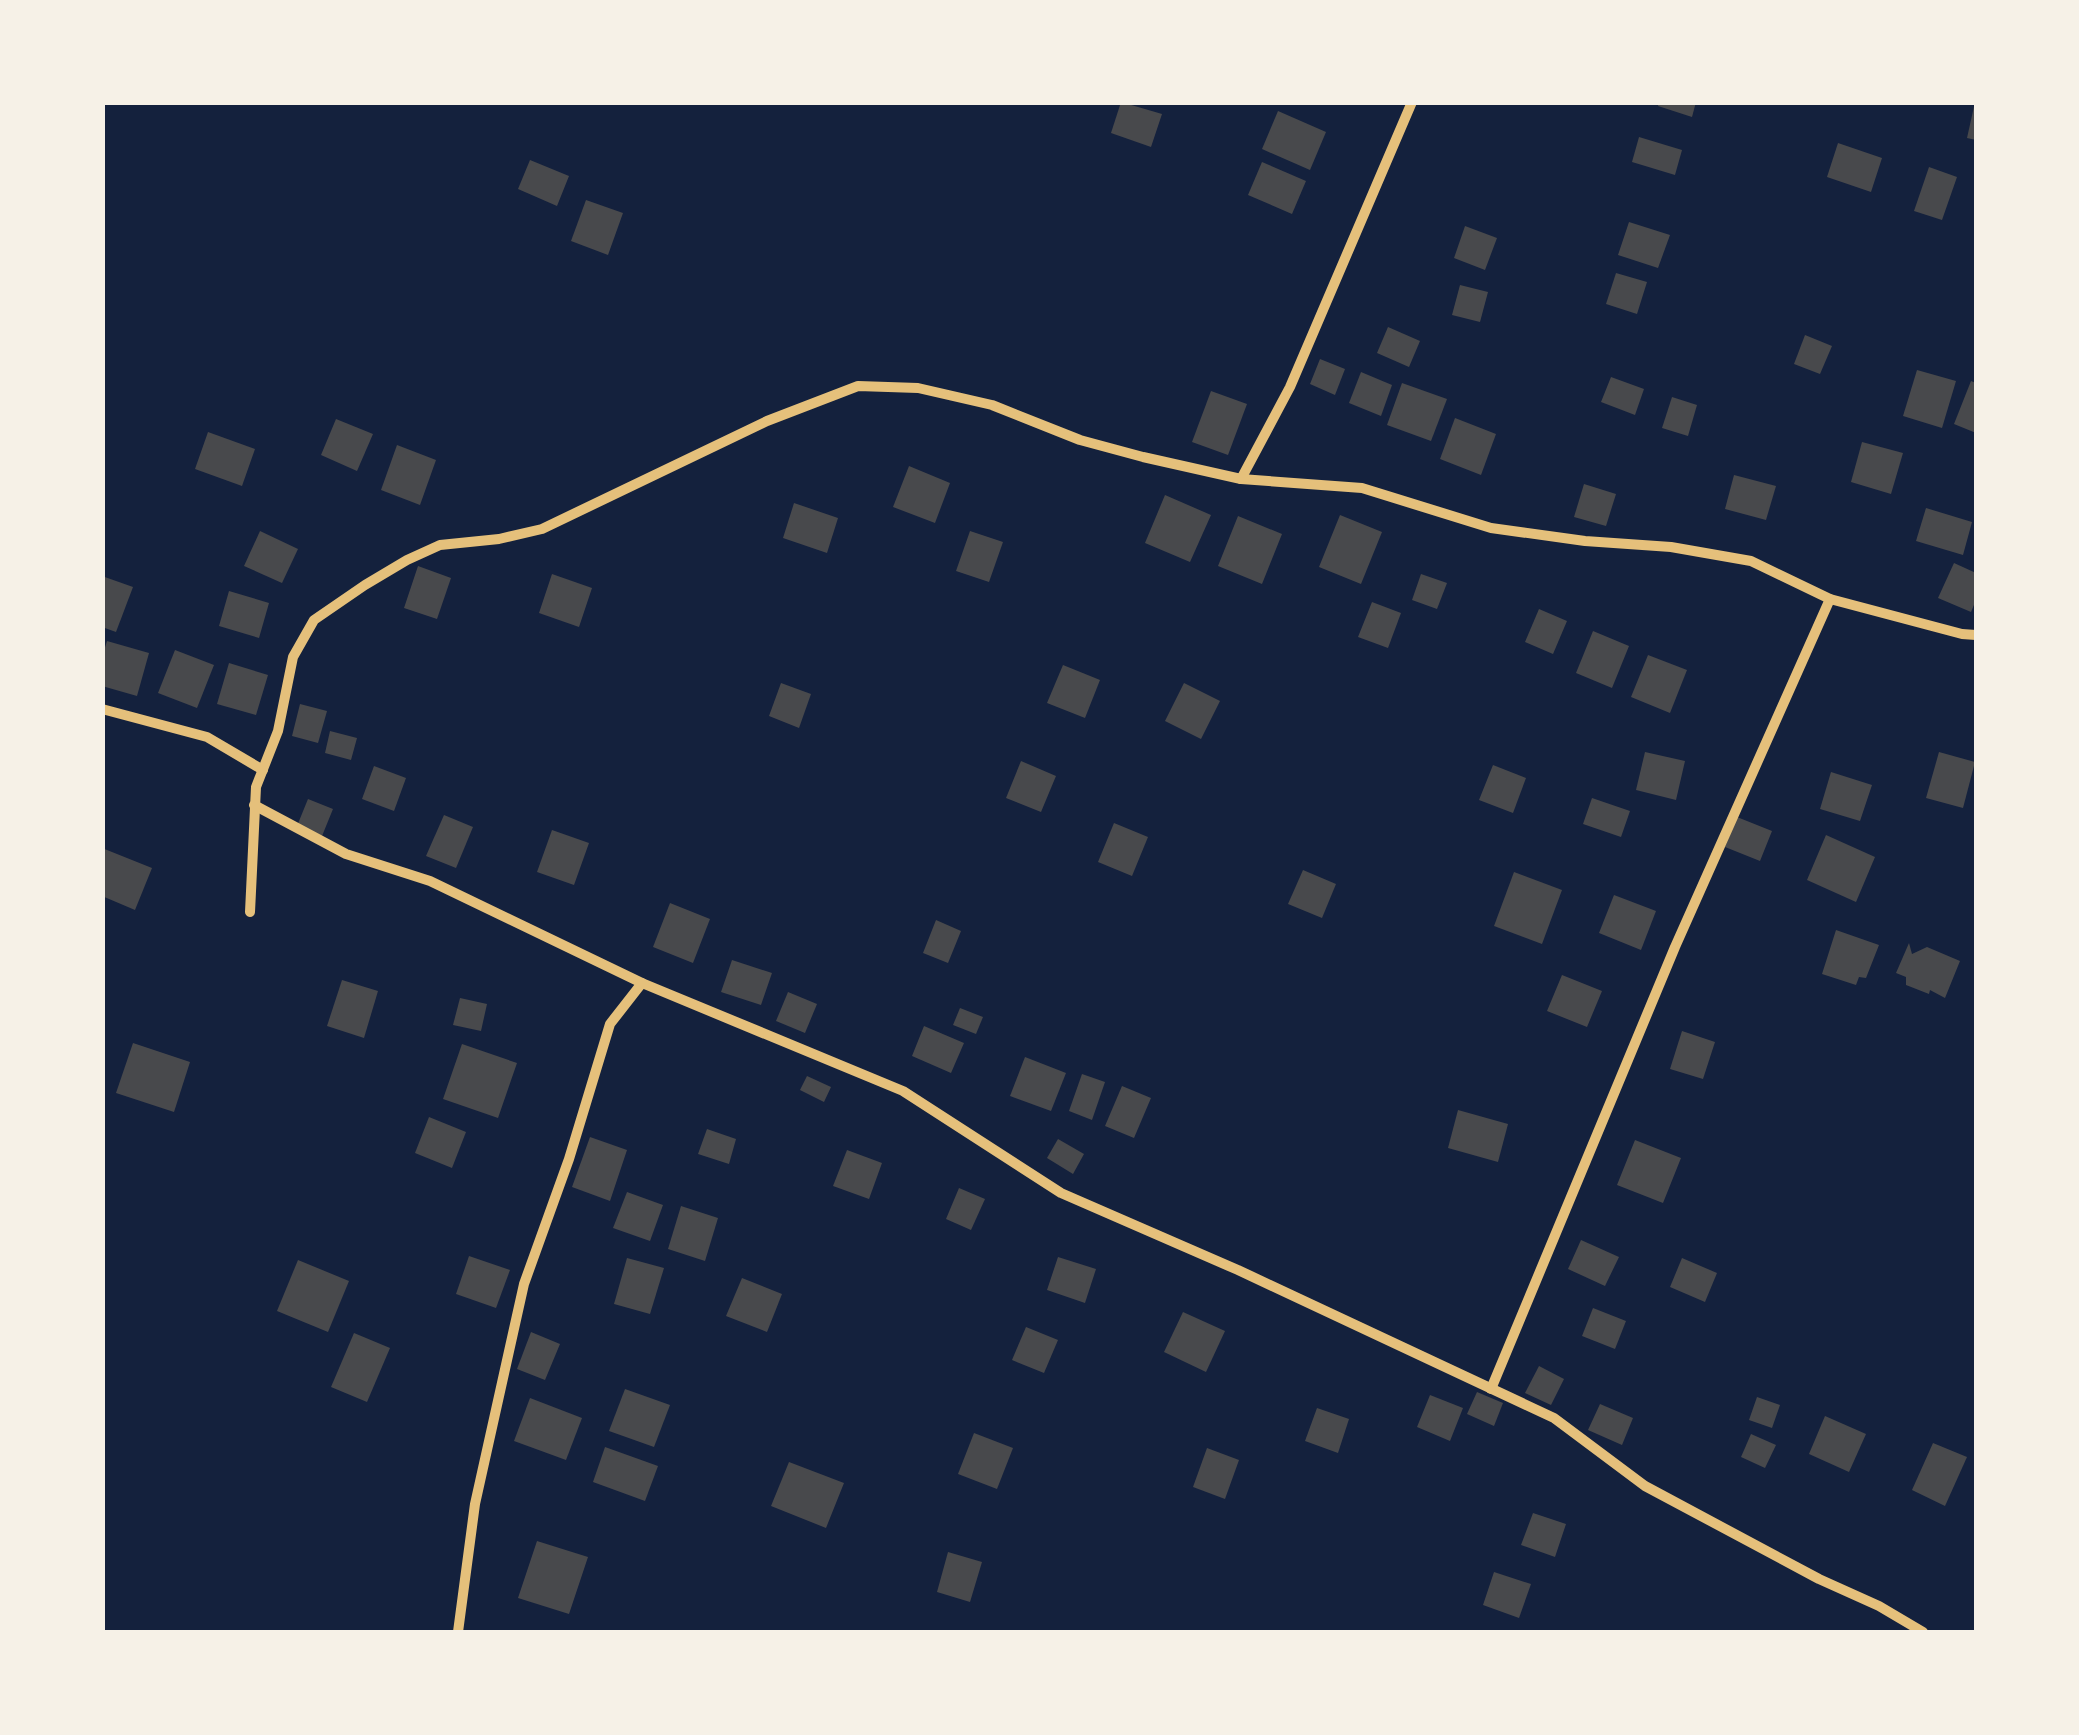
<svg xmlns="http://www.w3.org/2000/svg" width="2079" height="1735" font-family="'PT Sans Narrow',sans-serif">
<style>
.building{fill:#48494c}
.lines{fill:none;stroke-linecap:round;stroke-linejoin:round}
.minor{stroke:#e5c07b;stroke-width:10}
</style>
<rect width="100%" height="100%" fill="#14213d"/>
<!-- building -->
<g class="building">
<path d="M1121,102L1162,114L1151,147L1111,133Z"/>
<path d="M1659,102H1696L1692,117L1658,106Z"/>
<path d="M1975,102H1976V140L1967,138Z"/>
<path d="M1278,111L1326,132L1310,170L1262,149Z"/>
<path d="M1639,137L1682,150L1675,175L1632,162Z"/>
<path d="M1838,143L1882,158L1871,192L1827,177Z"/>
<path d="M530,160L569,176L557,206L518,189Z"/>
<path d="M1262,162L1306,181L1292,214L1248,195Z"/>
<path d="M1929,167L1957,177L1942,220L1914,211Z"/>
<path d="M586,200L623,213L608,255L571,241Z"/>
<path d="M1629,222L1670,235L1658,268L1618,255Z"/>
<path d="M1465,226L1497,238L1485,270L1454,258Z"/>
<path d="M1616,273L1647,282L1637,314L1606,304Z"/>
<path d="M1460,285L1488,292L1480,322L1452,315Z"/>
<path d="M1388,327L1420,341L1409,367L1377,353Z"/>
<path d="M1805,335L1832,346L1820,374L1794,364Z"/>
<path d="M1320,359L1345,369L1335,395L1310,384Z"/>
<path d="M1917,370L1956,381L1942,428L1903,416Z"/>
<path d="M1361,372L1392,385L1381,416L1349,403Z"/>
<path d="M1611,377L1644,389L1635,415L1601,402Z"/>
<path d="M1971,381L1976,383V433L1954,424Z"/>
<path d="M1402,383L1447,399L1431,441L1387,425Z"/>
<path d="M1211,391L1247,404L1228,455L1192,442Z"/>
<path d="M1672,397L1697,405L1688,436L1662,428Z"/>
<path d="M1455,418L1496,434L1481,475L1440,459Z"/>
<path d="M336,419L373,434L357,471L321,455Z"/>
<path d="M208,432L255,449L242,486L195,469Z"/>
<path d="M1862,442L1903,453L1891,494L1851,482Z"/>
<path d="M397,445L436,460L420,505L381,490Z"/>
<path d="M909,466L950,483L935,523L893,507Z"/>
<path d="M1734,475L1776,486L1766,520L1725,509Z"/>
<path d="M1584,484L1616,494L1606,526L1574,517Z"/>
<path d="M1165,495L1211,515L1190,562L1145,543Z"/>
<path d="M794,503L838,518L827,553L783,538Z"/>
<path d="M1926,508L1972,522L1963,555L1916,541Z"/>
<path d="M1340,515L1382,532L1361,584L1319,567Z"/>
<path d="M1238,516L1282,534L1262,584L1218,566Z"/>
<path d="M260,531L298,549L282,583L244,566Z"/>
<path d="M970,531L1003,542L989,582L956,571Z"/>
<path d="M1954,563L1976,573V600L1971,612L1938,598Z"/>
<path d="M418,566L451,578L437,619L404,608Z"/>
<path d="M552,574L592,588L579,627L539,613Z"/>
<path d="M1421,574L1447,583L1437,609L1412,600Z"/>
<path d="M102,576L133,587L116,632L102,627Z"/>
<path d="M229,591L269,603L259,638L219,626Z"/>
<path d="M1372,602L1401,613L1388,648L1358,637Z"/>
<path d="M1539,609L1567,621L1553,654L1525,642Z"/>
<path d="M1593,631L1629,646L1612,688L1576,673Z"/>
<path d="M107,641L149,653L137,696L102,686V657Z"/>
<path d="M175,650L214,665L197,708L158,693Z"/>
<path d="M1648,655L1687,670L1670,713L1631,697Z"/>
<path d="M229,663L268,675L256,715L217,704Z"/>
<path d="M1063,665L1100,680L1085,718L1047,703Z"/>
<path d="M781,683L811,694L799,728L769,716Z"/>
<path d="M1184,683L1220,701L1201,739L1165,721Z"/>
<path d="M300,704L327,711L318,743L292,736Z"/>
<path d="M330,731L357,738L351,760L325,753Z"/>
<path d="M1645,752L1685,761L1676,800L1636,790Z"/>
<path d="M1939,752L1975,762L1963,808L1926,798Z"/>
<path d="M1021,761L1056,776L1041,812L1006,798Z"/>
<path d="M1493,765L1526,778L1513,813L1479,800Z"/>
<path d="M374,766L406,778L394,811L362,799Z"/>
<path d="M1831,772L1872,785L1860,821L1820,809Z"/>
<path d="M1592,798L1630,811L1621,837L1583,824Z"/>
<path d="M308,799L333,809L322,836L297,826Z"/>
<path d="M444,815L473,827L456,868L426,856Z"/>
<path d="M1737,817L1772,831L1760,861L1725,847Z"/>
<path d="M1114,823L1148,837L1132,876L1098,862Z"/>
<path d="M552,830L589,843L574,885L537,872Z"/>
<path d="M1826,835L1875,857L1856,902L1807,880Z"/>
<path d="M102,848L152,868L135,910L102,896Z"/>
<path d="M1303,870L1336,884L1322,918L1288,904Z"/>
<path d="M1514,872L1562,890L1542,944L1494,926Z"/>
<path d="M1614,895L1656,911L1641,950L1599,933Z"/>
<path d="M670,903L710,919L693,963L653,947Z"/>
<path d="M936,920L961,931L948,963L923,953Z"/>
<path d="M1836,930L1879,945L1866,978L1859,977L1856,985L1822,974Z"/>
<path d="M1909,943L1912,954L1927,947L1960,961L1945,998L1930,990L1929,994L1906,985V977L1896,973Z"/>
<path d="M732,960L772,973L761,1005L721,992Z"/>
<path d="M1562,975L1602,991L1587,1027L1547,1011Z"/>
<path d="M342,980L378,991L364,1038L327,1026Z"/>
<path d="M788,992L817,1004L805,1033L776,1021Z"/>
<path d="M460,998L487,1004L481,1031L453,1025Z"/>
<path d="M960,1008L983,1017L976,1034L953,1025Z"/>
<path d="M924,1026L964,1043L951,1073L912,1056Z"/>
<path d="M1682,1031L1715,1042L1703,1079L1670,1069Z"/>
<path d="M133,1043L190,1062L174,1112L116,1093Z"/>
<path d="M462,1044L517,1063L498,1118L443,1099Z"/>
<path d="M1025,1057L1066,1073L1051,1111L1010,1096Z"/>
<path d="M1082,1074L1105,1082L1092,1120L1069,1111Z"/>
<path d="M807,1076L831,1087L824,1102L800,1090Z"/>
<path d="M1122,1086L1151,1098L1134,1138L1105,1126Z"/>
<path d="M1458,1110L1508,1124L1498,1162L1448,1148Z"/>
<path d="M429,1117L466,1132L452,1168L415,1153Z"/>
<path d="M707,1129L736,1139L729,1164L698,1154Z"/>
<path d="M590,1137L627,1150L610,1201L572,1187Z"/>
<path d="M1058,1139L1084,1154L1073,1174L1047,1158Z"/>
<path d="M1635,1140L1681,1158L1663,1203L1617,1185Z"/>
<path d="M847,1150L882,1163L869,1199L833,1186Z"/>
<path d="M959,1188L985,1199L971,1230L946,1219Z"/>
<path d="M627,1192L663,1205L650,1241L613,1228Z"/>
<path d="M681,1206L718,1218L705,1261L668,1249Z"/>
<path d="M1581,1240L1619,1257L1605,1286L1568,1269Z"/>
<path d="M469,1256L510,1270L496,1308L456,1294Z"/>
<path d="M1058,1257L1096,1269L1085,1303L1047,1290Z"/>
<path d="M627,1258L664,1268L650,1314L614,1304Z"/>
<path d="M1682,1258L1717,1273L1705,1302L1670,1287Z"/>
<path d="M298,1260L349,1281L328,1332L277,1311Z"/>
<path d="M742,1278L782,1294L767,1332L726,1316Z"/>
<path d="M1593,1308L1626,1321L1615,1349L1582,1336Z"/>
<path d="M1183,1312L1225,1331L1206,1372L1164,1352Z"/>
<path d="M1026,1327L1058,1340L1044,1373L1012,1360Z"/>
<path d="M531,1332L560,1344L545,1380L517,1369Z"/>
<path d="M354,1333L390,1348L367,1402L331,1387Z"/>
<path d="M1539,1366L1564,1379L1551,1405L1525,1393Z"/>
<path d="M625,1389L670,1405L654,1447L609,1431Z"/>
<path d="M1477,1392L1503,1403L1494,1426L1467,1414Z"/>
<path d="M1430,1395L1463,1408L1450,1441L1417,1427Z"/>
<path d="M1757,1397L1780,1405L1772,1428L1749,1420Z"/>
<path d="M530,1398L582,1418L566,1460L514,1441Z"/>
<path d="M1600,1404L1633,1418L1622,1445L1588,1430Z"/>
<path d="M1317,1408L1349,1419L1338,1453L1305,1441Z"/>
<path d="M1825,1416L1866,1434L1849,1472L1809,1454Z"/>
<path d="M974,1433L1013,1448L997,1489L958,1474Z"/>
<path d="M1751,1434L1776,1445L1765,1468L1741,1457Z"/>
<path d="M1933,1443L1967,1457L1945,1506L1912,1490Z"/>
<path d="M605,1447L658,1466L645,1501L593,1482Z"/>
<path d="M1207,1448L1239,1460L1225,1499L1193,1487Z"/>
<path d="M789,1462L844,1483L826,1528L771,1506Z"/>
<path d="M1533,1513L1566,1524L1555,1557L1521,1545Z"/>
<path d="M537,1541L588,1557L569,1614L518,1598Z"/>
<path d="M948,1552L982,1562L970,1602L937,1592Z"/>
<path d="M1494,1572L1531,1584L1519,1618L1483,1605Z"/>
</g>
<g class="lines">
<!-- minor -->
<g class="minor">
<path d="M1241,479L1290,387L1412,102"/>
<path d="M102,709L207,737L263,770"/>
<path d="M254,805L346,854L430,881L642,983"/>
<path d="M250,912L256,787L278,731L293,657L314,620L365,585L407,560L440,545L499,539L542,529L767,421L858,386L918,388L992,405L1080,440L1143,457L1241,479L1362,488L1491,528L1585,541L1671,547L1751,561L1830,599L1962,634L1976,635"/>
<path d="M1491,1389L1675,947L1830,599"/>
<path d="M458,1632L475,1504L524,1284L569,1159L610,1024L642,983L903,1091L1061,1193L1238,1270L1554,1418L1645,1486L1819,1579L1879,1606L1923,1632"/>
</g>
</g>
<!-- border -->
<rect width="2079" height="1735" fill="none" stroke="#f6f1e7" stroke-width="210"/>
</svg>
